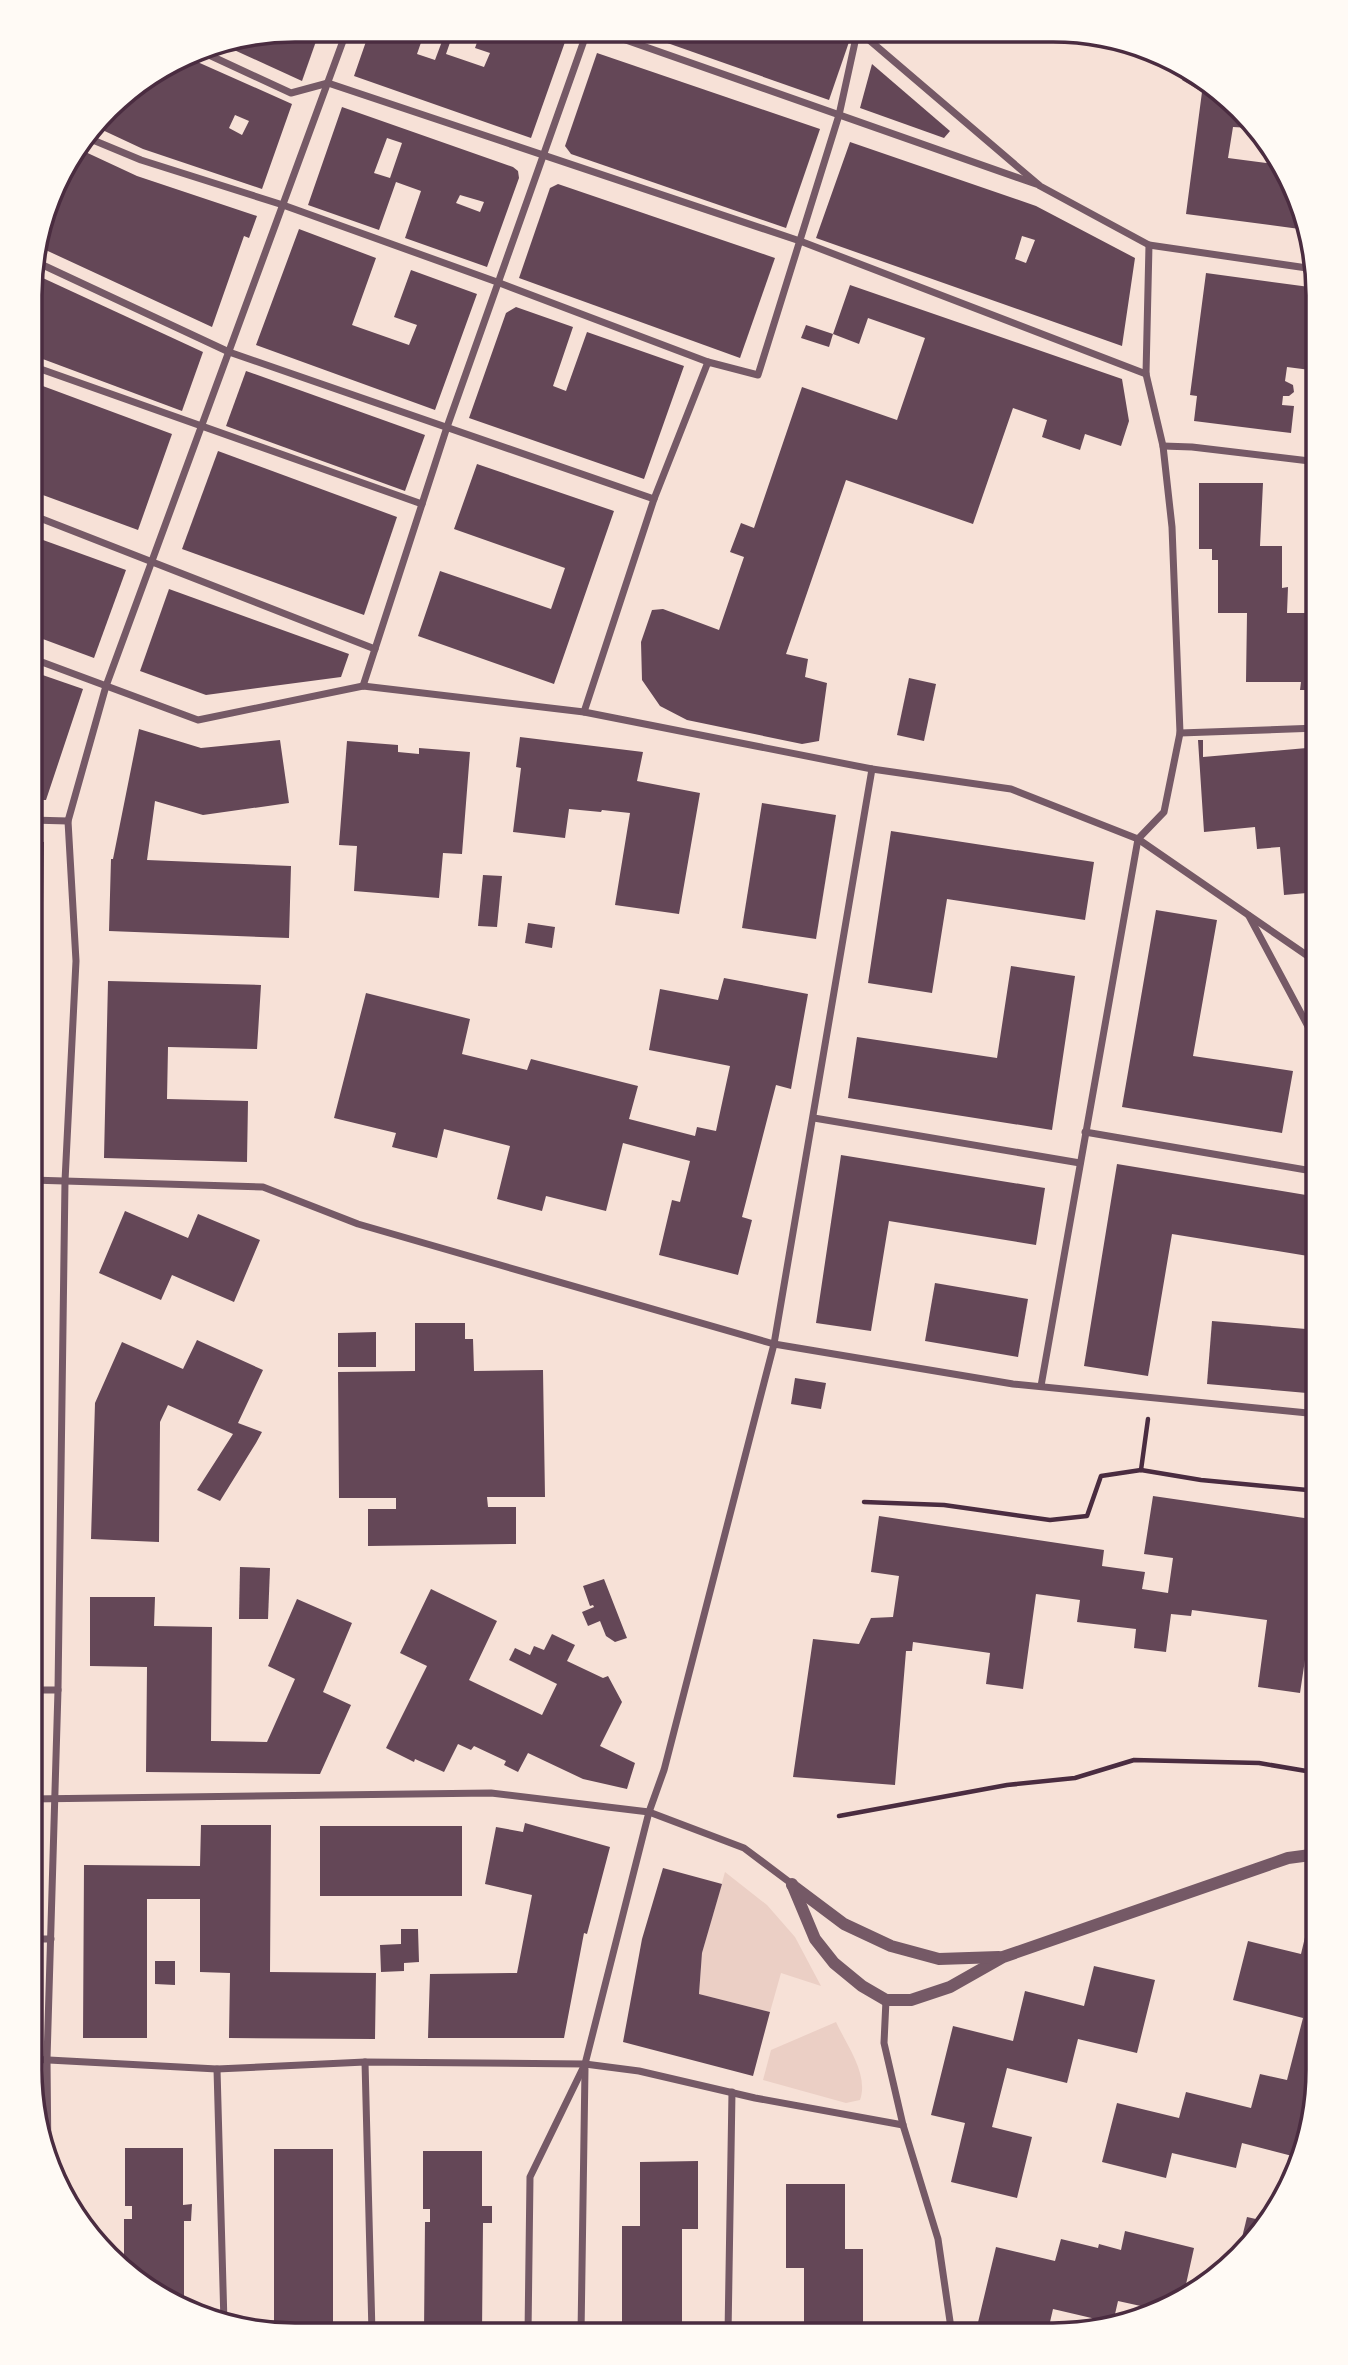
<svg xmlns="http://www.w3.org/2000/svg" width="1348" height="2365" font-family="Quicksand,sans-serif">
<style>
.green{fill:#ebcfc5}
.building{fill:#644757;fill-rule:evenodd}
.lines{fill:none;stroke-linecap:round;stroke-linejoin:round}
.path{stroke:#4a2c40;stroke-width:4.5}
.minor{stroke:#755966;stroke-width:7}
.tertiary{stroke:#755966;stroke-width:12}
.rim{fill:none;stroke:#4a2c40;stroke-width:3.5}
</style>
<rect width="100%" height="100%" fill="#f7e1d7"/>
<!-- green -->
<g class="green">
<path d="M725,1872L767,1905L795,1937L821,1986L781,1973L770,2012L699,1994L702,1953Z"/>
<path d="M836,2022C847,2046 869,2074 860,2100L846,2103L763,2080L771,2050Z"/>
</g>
<!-- building -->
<g class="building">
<path d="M295,30H320L302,81L221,44Z"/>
<path d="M370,30L425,31L417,54L435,60L444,36L429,31H454L446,54L484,67L490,53L475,48L481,31H535L565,42L531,138L354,76Z"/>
<path d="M636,32L836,33L849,42L829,100Z"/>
<path d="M597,53L820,129L786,228L571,154L565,146Z"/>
<path d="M184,56L292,104L262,189L143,149L96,127L120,96ZM235,115L249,121L242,135L229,128Z"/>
<path d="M872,64L950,131L944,138L860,108Z"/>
<path d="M1189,69L1228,95L1253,124L1251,128L1233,127L1228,158L1282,165L1304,209L1307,230L1186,214L1202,92L1182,80Z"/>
<path d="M342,107L513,167L518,171L519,178L487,267L405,238L421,191L396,182L379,230L308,205ZM387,138L402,143L390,178L374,173ZM460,195L484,202L480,212L456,203Z"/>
<path d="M850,142L1036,206L1135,258L1122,346L816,238ZM1022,236L1035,240L1026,263L1015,259Z"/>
<path d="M79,149L137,176L257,216L249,238L244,236L212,327L37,246L57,177Z"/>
<path d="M558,184L775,258L740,358L519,278L550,188Z"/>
<path d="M299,229L376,258L352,325L409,345L417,325L394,317L411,270L477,294L435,410L256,345Z"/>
<path d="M32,273L203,352L182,411L32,355Z"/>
<path d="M1206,273L1317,288L1318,371L1287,367L1285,381L1293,385L1294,392L1289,396H1283L1282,405L1294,406L1291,433L1194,421L1197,396L1190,395Z"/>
<path d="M850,285L1122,379L1129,421L1121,446L1085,434L1080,450L1042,437L1047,420L1013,408L973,524L846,480L786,654L808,659L805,677L827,683L819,741L802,744L687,720L660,706L642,680L641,642L652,610L663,609L719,630L744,557L730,552L741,523L754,528L802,387L897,420L925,338L868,318L859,344L833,334Z"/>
<path d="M516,307L573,327L553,386L566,391L587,332L684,366L644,479L469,418L506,313Z"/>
<path d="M806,325L833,334L829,347L801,338Z"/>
<path d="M246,371L425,435L405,491L226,426Z"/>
<path d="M32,382L172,434L138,530L32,491Z"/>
<path d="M218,451L397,517L364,615L182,549Z"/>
<path d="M477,464L614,511L554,684L418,636L440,571L551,609L565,568L454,529Z"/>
<path d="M1199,483H1263L1260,546H1282V588L1288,587L1287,613H1309L1308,635H1318V695H1309V690H1300L1301,682H1246L1247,613H1218V560H1212V549H1199Z"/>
<path d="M32,536L126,570L94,658L32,635Z"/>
<path d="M169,589L349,654L341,677L206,695L140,671Z"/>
<path d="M31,671L83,689L46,800H31Z"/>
<path d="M909,678L936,684L924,741L897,735Z"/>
<path d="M139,729L201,748L280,740L289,803L203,815L155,801L147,860L291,866L289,938L109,931L111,859H113Z"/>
<path d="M520,737L643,752L637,781L700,793L679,914L615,905L630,813L602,810L601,812L569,809L565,838L513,832L521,768L516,767Z"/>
<path d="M1198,740H1203V757L1318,747V822L1309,823L1311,844H1318V892L1284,895L1280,847L1257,849L1255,827L1204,832Z"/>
<path d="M347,741L398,745V752L419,754V748L470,752L462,854L443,853L439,898L354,891L357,846L339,845Z"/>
<path d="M762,803L836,815L816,939L742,928Z"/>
<path d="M891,831L1094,862L1085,920L947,899L932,993L868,983Z"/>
<path d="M31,841L44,842L43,903H31Z"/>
<path d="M483,875L502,876L497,927L478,926Z"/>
<path d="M1156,910L1217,920L1193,1056L1293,1071L1282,1133L1122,1107Z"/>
<path d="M528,923L555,927L552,948L525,943Z"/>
<path d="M31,933H42L36,1161H31Z"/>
<path d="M1011,966L1075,976L1052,1130L848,1098L857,1037L997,1058Z"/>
<path d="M724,978L808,994L791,1089L776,1085L742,1217L752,1220L738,1275L659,1255L672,1200L680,1202L690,1161L623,1143L606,1211L546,1196L542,1211L497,1199L510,1146L444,1129L437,1158L392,1147L396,1133L334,1118L366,993L470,1019L462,1054L527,1070L531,1059L638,1086L629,1119L695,1136L697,1127L716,1131L730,1066L649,1050L660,989L718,1000Z"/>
<path d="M108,981L261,985L257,1049L168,1047L167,1099L248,1101L247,1162L104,1158Z"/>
<path d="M841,1155L1045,1188L1036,1245L889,1221L871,1331L816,1323Z"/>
<path d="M1117,1164L1318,1197V1236L1314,1257L1172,1234L1148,1376L1084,1366Z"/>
<path d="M31,1202H36L33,1277H31Z"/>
<path d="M125,1211L188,1238L198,1214L260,1240L234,1302L172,1275L161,1300L99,1273Z"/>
<path d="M935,1283L1028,1299L1018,1357L925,1341Z"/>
<path d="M1212,1321L1318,1330V1394L1207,1384Z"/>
<path d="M415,1323H465V1339H473L474,1371L543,1370L545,1497H487L488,1507H516V1544L368,1546V1509H396V1498H339L338,1372L415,1371Z"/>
<path d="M376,1332V1367H338V1333Z"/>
<path d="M197,1340L263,1370L238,1423L262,1432L256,1443L220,1501L197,1490L233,1434L168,1405L160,1422L159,1542L91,1539L95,1403L122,1342L183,1369Z"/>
<path d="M795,1378L826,1383L821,1409L791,1404Z"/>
<path d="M1153,1496L1318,1520V1593H1315L1300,1693L1258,1687L1267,1620L1192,1610L1191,1616L1171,1614L1166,1652L1134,1648L1136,1629L1077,1622L1080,1600L1036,1594L1023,1689L986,1684L990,1653L913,1642L912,1651H906L895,1785L793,1777L813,1639L859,1644L871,1618L893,1617L899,1576L871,1572L879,1516L1104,1550L1102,1566L1145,1572L1142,1589L1168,1593L1173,1558L1144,1554Z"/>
<path d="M240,1567L270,1568L268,1619H239Z"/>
<path d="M604,1579L627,1638L615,1642L606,1636L600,1621L588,1626L582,1612L594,1607L593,1605L590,1606L583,1586Z"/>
<path d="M431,1589L497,1621L469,1680L542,1715L557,1684L509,1660L515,1648L530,1655L534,1646L544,1650L552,1634L575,1645L567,1661L603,1678L608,1676L622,1702L600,1746L635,1763L627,1789L583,1779L528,1753L518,1772L504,1765L506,1761L474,1746L471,1750L458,1744L444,1772L415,1759L414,1762L386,1748L427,1666L400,1653Z"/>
<path d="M90,1597H155L154,1626L212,1627L211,1741L267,1742L295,1679L268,1666L297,1599L352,1623L323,1692L351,1705L320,1774L146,1772L147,1667L90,1666Z"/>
<path d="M525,1823L610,1847L587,1934L584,1933L564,2038H428L430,1974L517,1973L532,1895L485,1884L496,1827L523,1832Z"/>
<path d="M201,1825H271L270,1972L376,1973L375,2039L229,2038L230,1973L200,1972V1899H147V2038H83L84,1865L200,1866Z"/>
<rect x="320" y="1826" width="142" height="70"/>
<path d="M663,1868L722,1884L702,1953L699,1994L770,2012L753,2076L623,2042L642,1939Z"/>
<path d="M1315,1895L1318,1896V2088L1300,2158L1242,2143L1236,2168L1172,2153L1166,2178L1102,2162L1117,2103L1179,2118L1186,2092L1251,2108L1260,2074L1287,2080L1303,2018L1233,2000L1248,1941L1301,1954Z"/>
<path d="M401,1929H418L419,1962L404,1963V1971L381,1972L380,1945L401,1944Z"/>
<path d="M155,1961H175V1985L155,1984Z"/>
<path d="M1094,1966L1155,1980L1137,2053L1078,2039L1067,2083L1007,2068L992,2127L1032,2137L1017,2198L951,2182L965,2123L931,2115L953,2026L1013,2041L1025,1991L1084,2006Z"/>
<path d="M125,2148H183V2205L192,2204L191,2221H184V2309L133,2280L124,2270V2219H132V2206H125Z"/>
<rect x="274" y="2149" width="59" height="184"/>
<path d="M423,2151H482V2206H492V2223H483L482,2334L424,2333L425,2222H430V2209H423Z"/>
<path d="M698,2161V2229H682V2334H622V2226H640V2162Z"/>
<path d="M786,2184H845V2249H863V2333H804V2268H786Z"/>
<path d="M1247,2217L1269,2222L1263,2232L1237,2258Z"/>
<path d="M1125,2231L1194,2248L1183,2298L1159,2310L1118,2301L1113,2323L1053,2309L1047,2335H975L996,2247L1055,2261L1061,2239L1098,2248L1099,2244L1121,2250Z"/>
</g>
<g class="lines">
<!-- path -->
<g class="path">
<path d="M1141,1470L1148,1419"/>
<path d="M864,1502L944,1505L1050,1520L1087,1516L1101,1476L1141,1470L1201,1480L1318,1491"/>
<path d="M839,1816L1007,1785L1075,1778L1134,1760L1259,1763L1318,1773"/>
</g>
<!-- minor -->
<g class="minor">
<path d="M603,32L1036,184"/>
<path d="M861,33L1040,186L1149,245L1314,269"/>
<path d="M196,49L291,93L328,83L800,241L1146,374"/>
<path d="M88,138L141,160L283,205L497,282L708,362"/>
<path d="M32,260L229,352L654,499"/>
<path d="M32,366L422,504"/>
<path d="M1163,446L1192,447L1318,462"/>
<path d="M32,515L375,649"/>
<path d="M31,658L198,720L363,686L584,712L872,769L1011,789L1138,839L1318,963"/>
<path d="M363,686L447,427L587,32"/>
<path d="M584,712L654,499L708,362L758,375L839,115L857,33"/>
<path d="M1180,733L1318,728"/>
<path d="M31,820L68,821"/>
<path d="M1249,916L1318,1045"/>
<path d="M814,1118L1080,1163"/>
<path d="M1085,1132L1318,1172"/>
<path d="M31,1180L263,1187L358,1224L774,1344L1013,1384L1318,1414"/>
<path d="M1041,1386L1138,839L1164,812L1180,733L1172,527L1163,446L1146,374L1149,245"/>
<path d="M30,1690H58"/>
<path d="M30,1799L491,1793L649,1812L744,1848L792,1884"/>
<path d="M30,1939H51"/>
<path d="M886,2000L884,2043L903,2125L938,2239L952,2335"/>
<path d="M30,2059L217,2069L365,2062L585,2064L639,2071L755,2098L903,2125"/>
<path d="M365,2062L372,2333"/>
<path d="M217,2069L224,2323"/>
<path d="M48,2163L47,2059L58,1690L65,1181L76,961L68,821L106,686L347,30"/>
<path d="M528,2334L530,2177L585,2064L649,1812L664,1770L774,1344L872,769"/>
<path d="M581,2334L585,2069"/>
<path d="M728,2334L732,2092"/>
</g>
<!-- tertiary -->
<g class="tertiary">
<path d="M792,1884L815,1939L834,1963L862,1986L886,2000H911L950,1987L1003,1957L1288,1858L1318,1854"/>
<path d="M792,1885L844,1924L891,1946L939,1959L999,1957"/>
</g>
</g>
<!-- crop -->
<path d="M0 0H1348V2365H0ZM295 42H1053A253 253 0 0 1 1306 295V2070A253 253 0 0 1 1053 2323H295A253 253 0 0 1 42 2070V295A253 253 0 0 1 295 42Z" fill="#fffaf5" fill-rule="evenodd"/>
<path class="rim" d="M295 42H1053A253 253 0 0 1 1306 295V2070A253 253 0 0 1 1053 2323H295A253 253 0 0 1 42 2070V295A253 253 0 0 1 295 42Z"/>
</svg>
